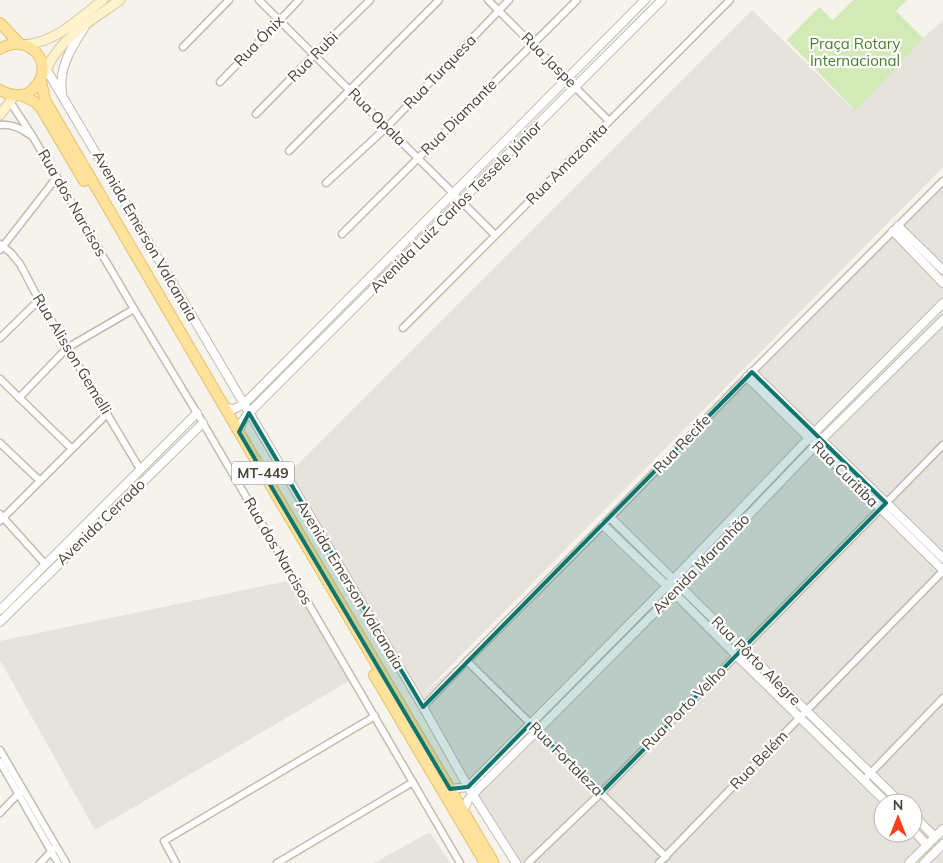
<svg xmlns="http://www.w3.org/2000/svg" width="943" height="863" font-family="Mulish,sans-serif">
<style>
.industrial{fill:#e6e2dd;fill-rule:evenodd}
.green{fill:#d2eab5}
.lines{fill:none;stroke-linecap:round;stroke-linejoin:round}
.minor-casing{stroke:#c2bbae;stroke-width:9}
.tertiary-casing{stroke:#c2bbae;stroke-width:10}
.secondary-casing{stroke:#d6c79b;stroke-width:11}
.primary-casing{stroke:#e6c16a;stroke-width:12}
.minor{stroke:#fff;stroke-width:6}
.tertiary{stroke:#fff;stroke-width:8}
.secondary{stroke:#fff3cd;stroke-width:9}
.primary{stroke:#ffe39c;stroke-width:10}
.marked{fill:#0f766e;fill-opacity:0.2;stroke:#0f766e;stroke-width:4;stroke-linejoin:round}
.labels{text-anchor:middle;stroke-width:4.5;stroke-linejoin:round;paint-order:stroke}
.shield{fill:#fff;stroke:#817c74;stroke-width:1}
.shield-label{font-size:14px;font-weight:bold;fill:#4b4439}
.street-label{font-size:15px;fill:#4b4439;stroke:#fff}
.park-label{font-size:15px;fill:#4a7f2a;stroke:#fff}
</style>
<rect width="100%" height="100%" fill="#f6f3ec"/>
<!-- industrial -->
<g class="industrial">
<path d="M752,10L852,108L923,38L943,20V167L424,693L469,655L674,459L749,380L943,185V863H519L474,792L286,476ZM883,803H913V833H883Z"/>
<path d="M292,580L351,680L95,830L0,660V641Z"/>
<path d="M430,832L450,863H374Z"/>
</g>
<!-- green -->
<path class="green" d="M853,0H907L896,11L923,38L856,111L787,40L819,7L833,20Z"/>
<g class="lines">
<defs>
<g id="minor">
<path d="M259,0L495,235"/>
<path d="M488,0L609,121"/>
<path d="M183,47L229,0"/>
<path d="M220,82L299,0"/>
<path d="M9,100L33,137L134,309L203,423L460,863"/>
<path d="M256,114L314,55L370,0"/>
<path d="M0,125C12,124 21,128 30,135"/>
<path d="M289,151L439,0"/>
<path d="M326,183L387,127L509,0"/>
<path d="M342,234L577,0"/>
<path d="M0,244L11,253L20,264L39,300L140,469"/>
<path d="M0,250L57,177"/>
<path d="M403,328L730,0"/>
<path d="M0,338L39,300"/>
<path d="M0,379L72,449"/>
<path d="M19,398L67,348L134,309"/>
<path d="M0,443L40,481"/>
<path d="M0,514L45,564"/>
<path d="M0,521L107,414"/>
<path d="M467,661L666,857"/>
<path d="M423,707L467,661L603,525L747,377L943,181"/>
<path d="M0,750L66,863"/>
<path d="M0,762L58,863"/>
<path d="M864,780L943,698"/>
<path d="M0,813L20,792"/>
<path d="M40,863L54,849"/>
<path d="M176,863L164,841L375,716"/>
<path d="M277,863L413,782"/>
<path d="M528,863L601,793L943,445"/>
<path d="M659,863L806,711L943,571"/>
</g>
<g id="tertiary">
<path d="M45,67L423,707L468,787L516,863"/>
<path d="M62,93C58,69 71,48 84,28"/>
<path d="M898,226L943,270"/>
<path d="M893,231L943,283"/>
<path d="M752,372L943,558"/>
<path d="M747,377L943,570"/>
<path d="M225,408L234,409L244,404L645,0"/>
<path d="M239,432L242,422L246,416L662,0"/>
<path d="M611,518L781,686L901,803"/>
<path d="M603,525L667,586L736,655L887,803"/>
<path d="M0,610L197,413"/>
<path d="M0,622L203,423"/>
<path d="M468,787L667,586L809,438L943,303"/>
<path d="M450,789L468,787"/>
<path d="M463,811L468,800L473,794L537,731L674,593L816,445L943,320"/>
<path d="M913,815L935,837"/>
<path d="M913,830L927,845"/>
<path d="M909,863L943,829"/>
<path d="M924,863L943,844"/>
</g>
<g id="secondary">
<path d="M25,45C58,41 78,19 103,0"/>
<path d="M42,77C47,69 50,60 56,53C72,31 98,16 120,0"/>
<path d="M0,115L15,95"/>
</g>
<g id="primary">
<path d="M0,23L19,43"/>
<path d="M0,49C27,31 57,63 35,87C32,91 27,94 22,95C14,96 7,94 0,90"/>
<path d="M41,81L45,100L239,432L494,863"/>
<path d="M21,95L35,102L41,108L84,181"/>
<path d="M374,675L485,863"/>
</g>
</defs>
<!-- minor casing -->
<use href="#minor" class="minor-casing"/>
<!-- tertiary casing -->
<use href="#tertiary" class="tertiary-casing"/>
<!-- secondary casing -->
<use href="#secondary" class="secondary-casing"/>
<!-- primary casing -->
<use href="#primary" class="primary-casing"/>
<!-- minor -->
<use href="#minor" class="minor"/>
<!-- tertiary -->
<use href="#tertiary" class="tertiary"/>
<!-- secondary -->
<use href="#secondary" class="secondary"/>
<!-- primary -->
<use href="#primary" class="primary"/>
</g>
<!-- marked area -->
<path class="marked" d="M752,372L886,503L601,793L530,724L468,787L450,789L239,432L249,413L423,707Z"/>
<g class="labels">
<!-- shield labels -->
<rect class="shield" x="232" y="461.5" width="62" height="23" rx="4"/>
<g class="shield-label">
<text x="263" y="478">MT-449</text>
</g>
<!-- street labels -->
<g class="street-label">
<text transform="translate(259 41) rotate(-46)" y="5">Rua Ónix</text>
<text transform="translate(313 57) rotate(-45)" y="5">Rua Rubi</text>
<text transform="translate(549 60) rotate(45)" y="5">Rua Jaspe</text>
<text transform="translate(440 72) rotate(-46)" y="5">Rua Turquesa</text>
<text transform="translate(377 117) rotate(45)" y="5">Rua Opala</text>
<text transform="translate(459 117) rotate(-45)" y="5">Rua Diamante</text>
<text transform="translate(567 164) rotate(-45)" y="5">Rua Amazonita</text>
<text transform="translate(72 203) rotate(60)" y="5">Rua dos Narcisos</text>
<text transform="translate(456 207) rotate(-45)" y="5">Avenida Luiz Carlos Tessele Júnior</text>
<text transform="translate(145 236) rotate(60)" y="5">Avenida Emerson Valcanaia</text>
<text transform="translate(72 354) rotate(59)" y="5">Rua Alisson Gemelli</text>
<text transform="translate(682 444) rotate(-46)" y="5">Rua Recife</text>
<text transform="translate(845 474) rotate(45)" y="5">Rua Curitiba</text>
<text transform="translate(101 522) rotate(-44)" y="5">Avenida Cerrado</text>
<text transform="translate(278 551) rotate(60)" y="5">Rua dos Narcisos</text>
<text transform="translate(701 564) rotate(-46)" y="5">Avenida Maranhão</text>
<text transform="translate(350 585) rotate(59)" y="5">Avenida Emerson Valcanaia</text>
<text transform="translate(756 661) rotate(45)" y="5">Rua Pôrto Alegre</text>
<text transform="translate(684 708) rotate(-45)" y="5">Rua Porto Velho</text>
<text transform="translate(566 759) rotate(45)" y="5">Rua Fortaleza</text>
<text transform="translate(759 760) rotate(-46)" y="5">Rua Belém</text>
</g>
<!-- park labels -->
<g class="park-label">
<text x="855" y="49">Praça Rotary<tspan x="855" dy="17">Internacional</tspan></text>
</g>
</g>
<!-- north arrow -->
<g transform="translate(898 818)"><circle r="24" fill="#ffffff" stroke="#b7b4b0"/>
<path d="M0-4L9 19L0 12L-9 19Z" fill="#fc3f1d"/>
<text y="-8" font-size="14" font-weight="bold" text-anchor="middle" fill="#4b4439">N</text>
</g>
</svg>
